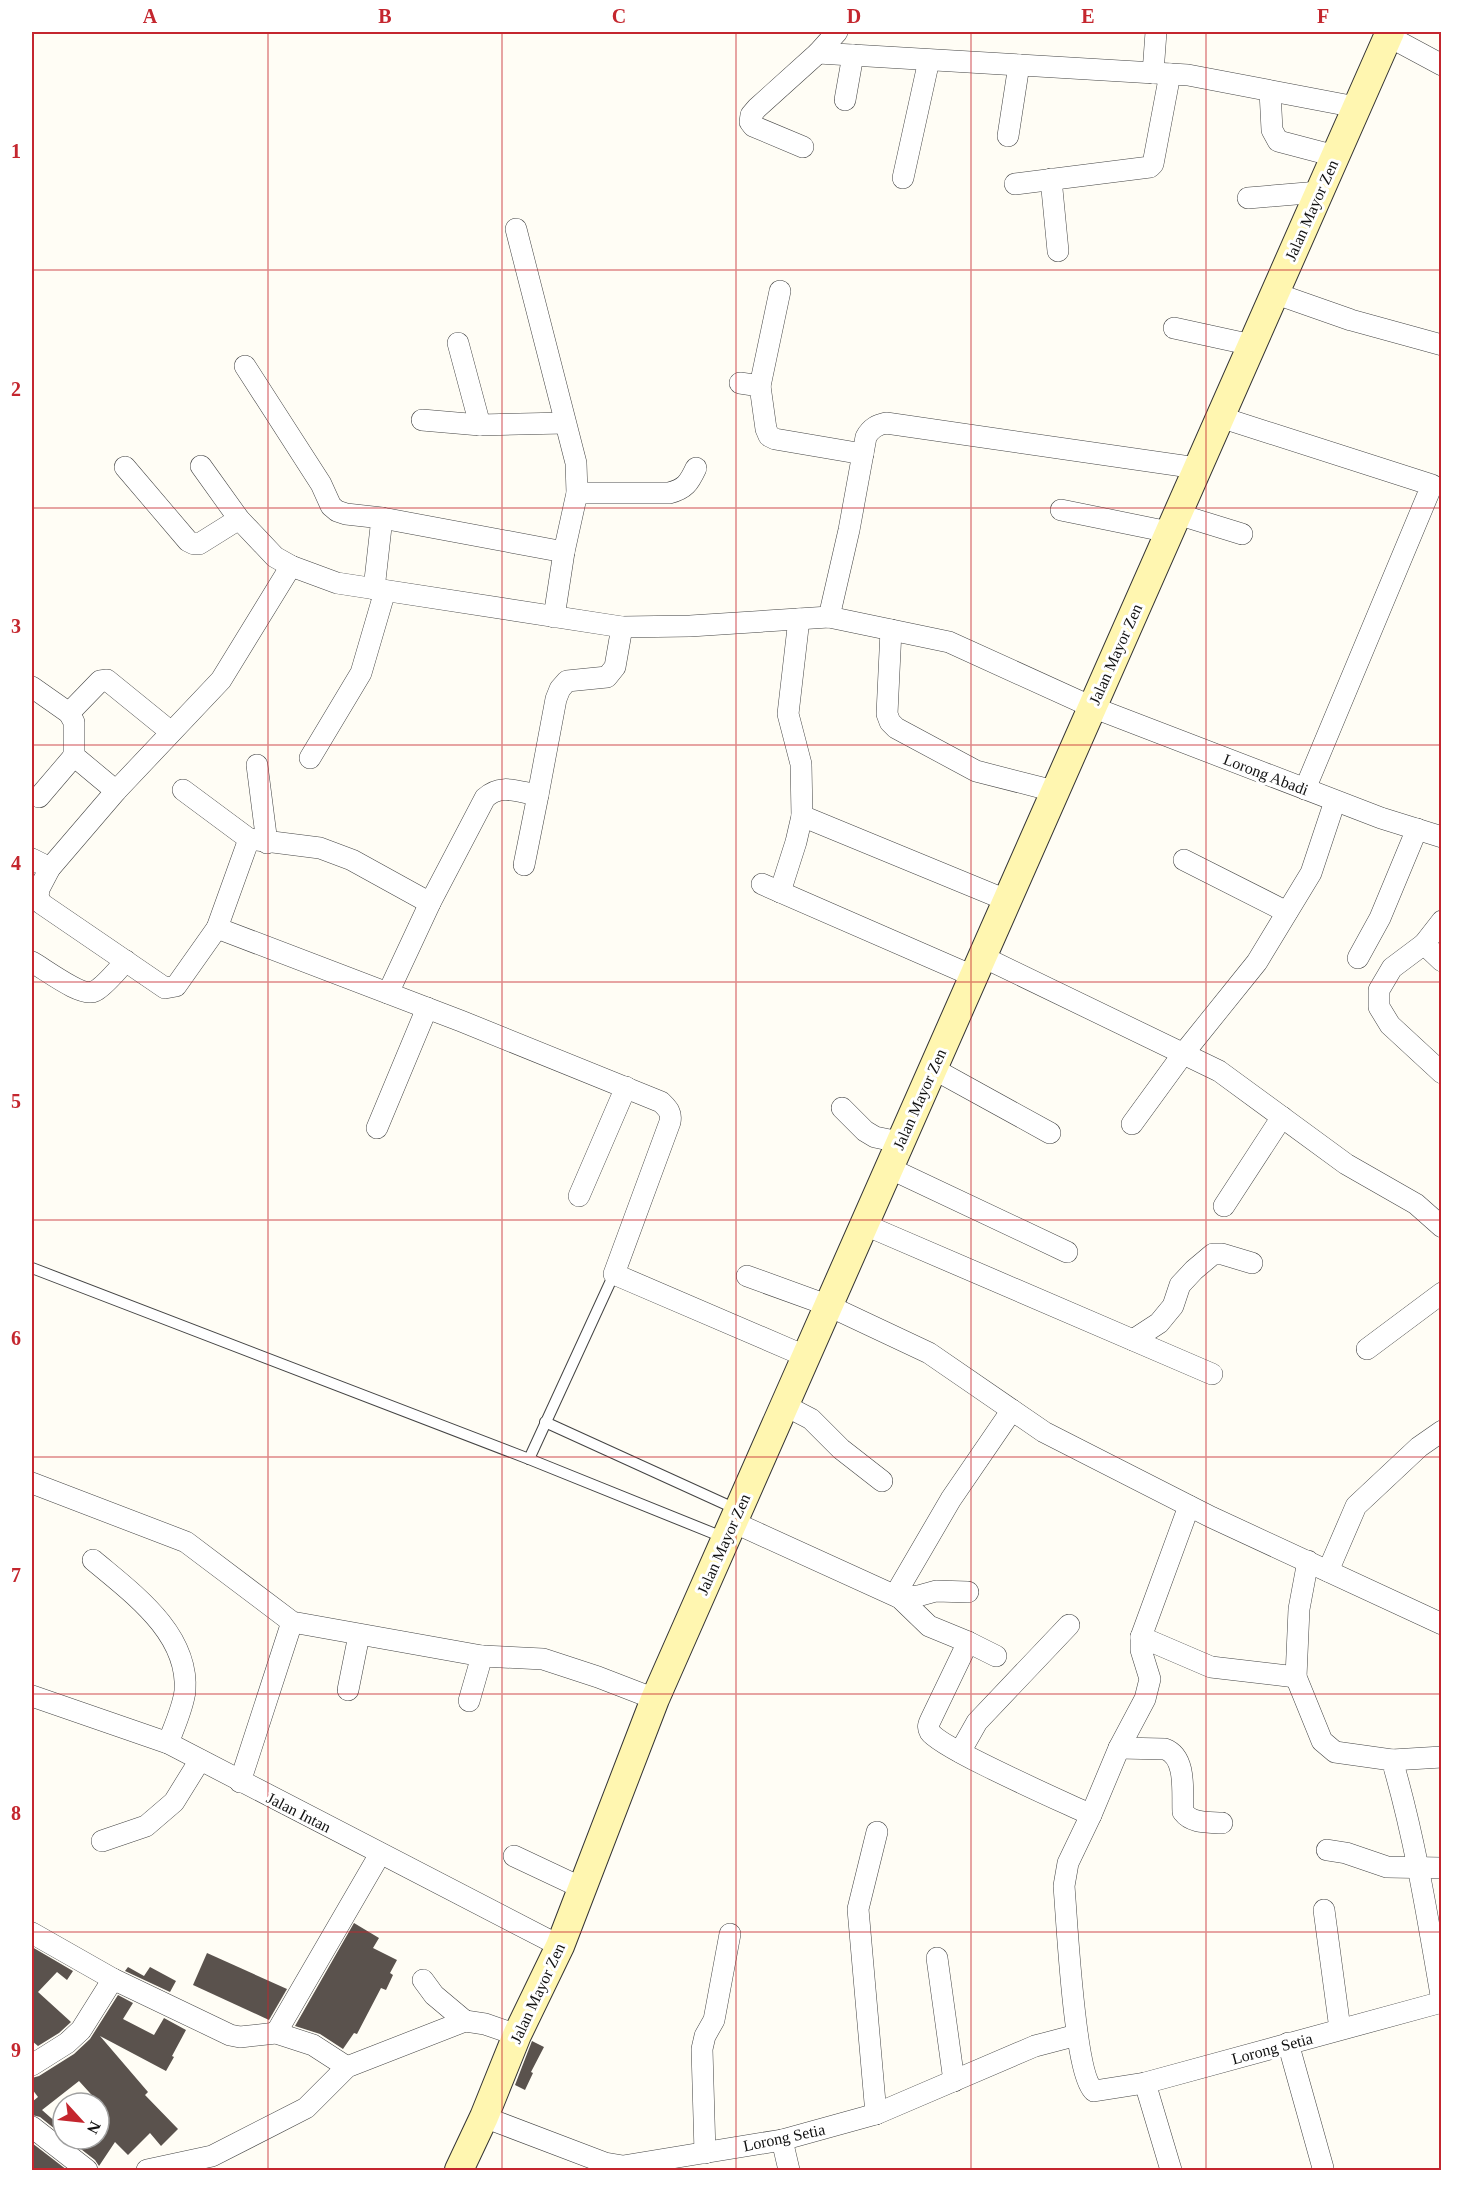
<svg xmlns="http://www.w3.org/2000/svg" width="1473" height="2202" font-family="'Times New Roman',serif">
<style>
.building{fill:#5a524d}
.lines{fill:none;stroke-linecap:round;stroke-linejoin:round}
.lane-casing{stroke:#444;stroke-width:12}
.street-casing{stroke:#444;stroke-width:22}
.secondary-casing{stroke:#333;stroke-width:30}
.lane{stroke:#fff;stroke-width:10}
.street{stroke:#fff;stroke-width:21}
.secondary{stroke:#fff6b0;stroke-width:28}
.grid{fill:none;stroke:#c4262e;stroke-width:1.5;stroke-opacity:0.55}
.labels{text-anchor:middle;stroke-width:6;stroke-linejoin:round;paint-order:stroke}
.street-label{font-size:16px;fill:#111;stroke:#fff}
.neatline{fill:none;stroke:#c4262e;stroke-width:2}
.grid-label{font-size:20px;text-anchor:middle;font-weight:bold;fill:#c4262e}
</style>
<rect width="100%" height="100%" fill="#fffdf5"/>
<!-- building -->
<g class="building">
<path d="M354,1923L379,1938L373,1948L397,1960L390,1973L393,1975L386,1990L381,1988L357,2034L354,2033L343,2049L320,2034L295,2026Z"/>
<path d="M32,1947L73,1971L67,1980L57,1972L38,1992L71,2022L59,2033L38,2046L32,2041Z"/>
<path d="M207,1953L287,1989L269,2020L193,1985Z"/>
<path d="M128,1967L144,1976L150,1967L176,1981L170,1992L125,1971Z"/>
<path d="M118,1995L133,2003L123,2019L154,2035L164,2018L186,2030L172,2056L174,2057L166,2071L100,2036L148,2092L145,2095L178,2129L161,2146L150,2133L128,2155L115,2142L99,2166L95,2160L68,2139H99V2103L79,2081L42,2110L59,2125L55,2129L40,2117L32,2115V2102L38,2097L32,2089V2078L39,2076L74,2054L90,2039Z"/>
<path d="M532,2041L544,2047L531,2072L533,2073L525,2090L515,2085Z"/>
<path d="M32,2143L67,2170H32Z"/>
</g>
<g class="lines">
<defs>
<g id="lane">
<path d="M32,1268L529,1459L725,1538"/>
<path d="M545,1422L736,1509"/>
<path d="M529,1459L614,1274"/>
</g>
<g id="street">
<path d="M1388,36L1442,65"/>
<path d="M818,53L1188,75L1356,107"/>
<path d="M1153,73L1156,32"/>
<path d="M1270,91L1272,130L1278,141L1335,156"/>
<path d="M845,100L853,55"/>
<path d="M1008,136L1019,65"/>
<path d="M803,147L753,126L750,122L751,115L757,108L818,53L837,32"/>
<path d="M903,178L929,60"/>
<path d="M1051,179L1058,251"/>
<path d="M1015,184L1150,167L1153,164L1170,74"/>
<path d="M1248,198L1319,192"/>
<path d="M516,229L576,463L577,493L564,552L554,617"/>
<path d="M1274,293L1351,320L1442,345"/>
<path d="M1174,328L1252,345"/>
<path d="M458,343L480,425L565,423"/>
<path d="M245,366L321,484L331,506L337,511L346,514L382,518L374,589"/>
<path d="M740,383L760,386L766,429L769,436L775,439L863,454"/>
<path d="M760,386L780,291"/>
<path d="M1220,417L1432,485L1305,789"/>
<path d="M422,420L480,425"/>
<path d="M201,466L239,519L275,557L291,566L337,583L622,627L690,626L829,617L949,642L1092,707L1381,818L1442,837"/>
<path d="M125,467L188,541L194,544H199L239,519"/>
<path d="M577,493H669C685,489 689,483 696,468"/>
<path d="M1061,510L1169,532"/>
<path d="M1177,514L1242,534"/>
<path d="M382,518L564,552"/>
<path d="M291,566L221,680L116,791L50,868L39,889L38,897L42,904L165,988L176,986L217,928L461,1021L661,1102C667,1108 672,1112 670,1122L614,1274L805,1356"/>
<path d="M829,617L849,530L866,437C871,428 877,425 886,423L1197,468"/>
<path d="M799,619L788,714L801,764L802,816L1006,900"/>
<path d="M891,630L887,714L890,722L896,728L976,771L1054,791"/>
<path d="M32,687L69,713L74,722V756L116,791"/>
<path d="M69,713L100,681L107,680L171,732"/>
<path d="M310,758L361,673L385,591"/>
<path d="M257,765L267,843"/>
<path d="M183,790L249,839L217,928"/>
<path d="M39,797L74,756"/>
<path d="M249,839L320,848L352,860L430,903"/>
<path d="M32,859L50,868"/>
<path d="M1184,860L1287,912"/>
<path d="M524,865L538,795"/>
<path d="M762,884L973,976"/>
<path d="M780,892L796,842L802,816"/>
<path d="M1442,921L1424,944L1392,968L1379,990V1007L1390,1025L1442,1073"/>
<path d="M1424,944L1442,961"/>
<path d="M981,956L1219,1071L1346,1164L1416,1204L1442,1227"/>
<path d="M1358,958L1380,918L1417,829"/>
<path d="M32,962C45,969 82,998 95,991C105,986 118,969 126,961"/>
<path d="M388,993L430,903L485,798C501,783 518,792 538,795L556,699L560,689L567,681L607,677L615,667L622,627"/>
<path d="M932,1068L1050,1133"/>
<path d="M842,1108L865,1131L875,1137L899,1142"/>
<path d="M1132,1124L1183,1054L1257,962L1311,873L1335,801"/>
<path d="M377,1128L427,1008"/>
<path d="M889,1168L1067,1252"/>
<path d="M579,1196L626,1087"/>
<path d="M1224,1206L1282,1117"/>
<path d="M863,1224L1212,1374"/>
<path d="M747,1276L827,1305L929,1353L1044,1432L1211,1517L1442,1624"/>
<path d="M1133,1340L1159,1323L1173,1306L1180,1285L1194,1270L1213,1254H1222L1252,1263"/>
<path d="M1367,1349L1442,1293"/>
<path d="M784,1405L811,1419L841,1449L882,1481"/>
<path d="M32,1483L186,1542L292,1622L482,1656L543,1659L598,1677L655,1699"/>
<path d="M1189,1506L1141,1637V1650L1150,1679L1145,1699L1119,1748L1091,1815L1068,1863L1064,1886C1067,1920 1074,2074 1094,2091L1145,2083L1442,2002"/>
<path d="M733,1522L900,1598L929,1626L968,1642L996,1656"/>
<path d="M93,1560C132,1593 189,1633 185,1691C183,1708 174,1727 168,1743"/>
<path d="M1308,1561L1299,1609L1296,1677L1322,1741L1335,1752L1392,1760C1415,1838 1428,1920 1442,2001"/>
<path d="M1328,1571L1356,1506L1419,1447L1442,1431"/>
<path d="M895,1595L951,1499L1012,1410"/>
<path d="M900,1598L918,1596L936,1591L968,1592"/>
<path d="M1141,1637L1211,1667L1296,1677"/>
<path d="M968,1642L931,1719C929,1723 927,1727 930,1732C940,1748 1066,1803 1091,1815"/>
<path d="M348,1690L359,1635"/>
<path d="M32,1696L168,1743L560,1946"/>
<path d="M469,1701L482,1656"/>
<path d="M1119,1748L1165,1749C1187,1757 1182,1792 1183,1812C1192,1824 1209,1822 1222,1823"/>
<path d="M960,1752L977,1722L1069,1625"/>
<path d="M1392,1760L1442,1757"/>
<path d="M240,1782L292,1622"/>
<path d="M102,1841L146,1826L174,1802L200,1760"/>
<path d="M1327,1850L1346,1853L1387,1867L1442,1868"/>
<path d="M514,1856L582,1888"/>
<path d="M1324,1910L1340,2029"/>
<path d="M32,1933L113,1979"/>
<path d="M937,1958L954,2081"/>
<path d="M423,1980L434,1995L465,2021"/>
<path d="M276,2033L380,1854"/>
<path d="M1288,2043L1323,2168"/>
<path d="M32,2065L67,2043L81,2030L113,1979L230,2035L240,2037L276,2033L313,2045L347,2067"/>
<path d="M1145,2083L1171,2170"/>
<path d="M876,2114L858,1909L877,1832"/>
<path d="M484,2117L605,2163L623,2166L782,2140L876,2114L1035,2046L1077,2035"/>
<path d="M32,2127L87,2170"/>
<path d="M782,2140L789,2170"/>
<path d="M705,2153L702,2049L705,2036L714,2020L730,1934"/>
<path d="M147,2170L212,2156L306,2108L347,2067L465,2021L485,2024L517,2035"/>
</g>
<path id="secondary" d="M459,2170L484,2117L517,2035L560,1946L655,1699L1390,32"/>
</defs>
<!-- lane casing -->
<use href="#lane" class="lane-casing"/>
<!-- street casing -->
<use href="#street" class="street-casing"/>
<!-- secondary casing -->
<use href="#secondary" class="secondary-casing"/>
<!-- lane -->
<use href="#lane" class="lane"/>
<!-- street -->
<use href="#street" class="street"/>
<!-- secondary -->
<use href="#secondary" class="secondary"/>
</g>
<!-- grid -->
<path class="grid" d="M268,32V2170M502,32V2170M736,32V2170M971,32V2170M1206,32V2170M32,270H1442M32,508H1442M32,745H1442M32,982H1442M32,1220H1442M32,1457H1442M32,1694H1442M32,1932H1442"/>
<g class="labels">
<!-- street labels -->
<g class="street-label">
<text transform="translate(1311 210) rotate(-66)" y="6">Jalan Mayor Zen</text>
<text transform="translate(1115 654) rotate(-66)" y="6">Jalan Mayor Zen</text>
<text transform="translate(1266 774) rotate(21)" y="6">Lorong Abadi</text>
<text transform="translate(919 1099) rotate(-66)" y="6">Jalan Mayor Zen</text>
<text transform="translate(723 1544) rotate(-66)" y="6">Jalan Mayor Zen</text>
<text transform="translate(299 1812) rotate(27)" y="6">Jalan Intan</text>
<text transform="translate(537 1993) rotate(-65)" y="6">Jalan Mayor Zen</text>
<text transform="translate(1272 2048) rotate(-15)" y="6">Lorong Setia</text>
<text transform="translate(784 2137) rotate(-12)" y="6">Lorong Setia</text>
</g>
</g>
<!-- border -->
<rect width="1473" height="2202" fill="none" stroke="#ffffff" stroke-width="66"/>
<!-- north arrow -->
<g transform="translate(81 2121) rotate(117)"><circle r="28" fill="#ffffff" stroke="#a0a0a0" stroke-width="1.5"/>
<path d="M0-4.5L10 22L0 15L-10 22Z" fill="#c4262e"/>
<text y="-9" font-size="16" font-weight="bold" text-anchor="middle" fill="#111111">N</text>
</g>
<rect x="33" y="33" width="1407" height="2136" class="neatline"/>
<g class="grid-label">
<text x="150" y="23">A</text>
<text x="385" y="23">B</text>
<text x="619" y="23">C</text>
<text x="854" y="23">D</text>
<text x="1088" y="23">E</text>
<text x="1323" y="23">F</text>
<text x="16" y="158">1</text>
<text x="16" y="396">2</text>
<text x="16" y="633">3</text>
<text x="16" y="870">4</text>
<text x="16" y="1108">5</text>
<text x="16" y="1345">6</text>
<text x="16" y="1582">7</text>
<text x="16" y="1820">8</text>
<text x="16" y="2057">9</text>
</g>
</svg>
